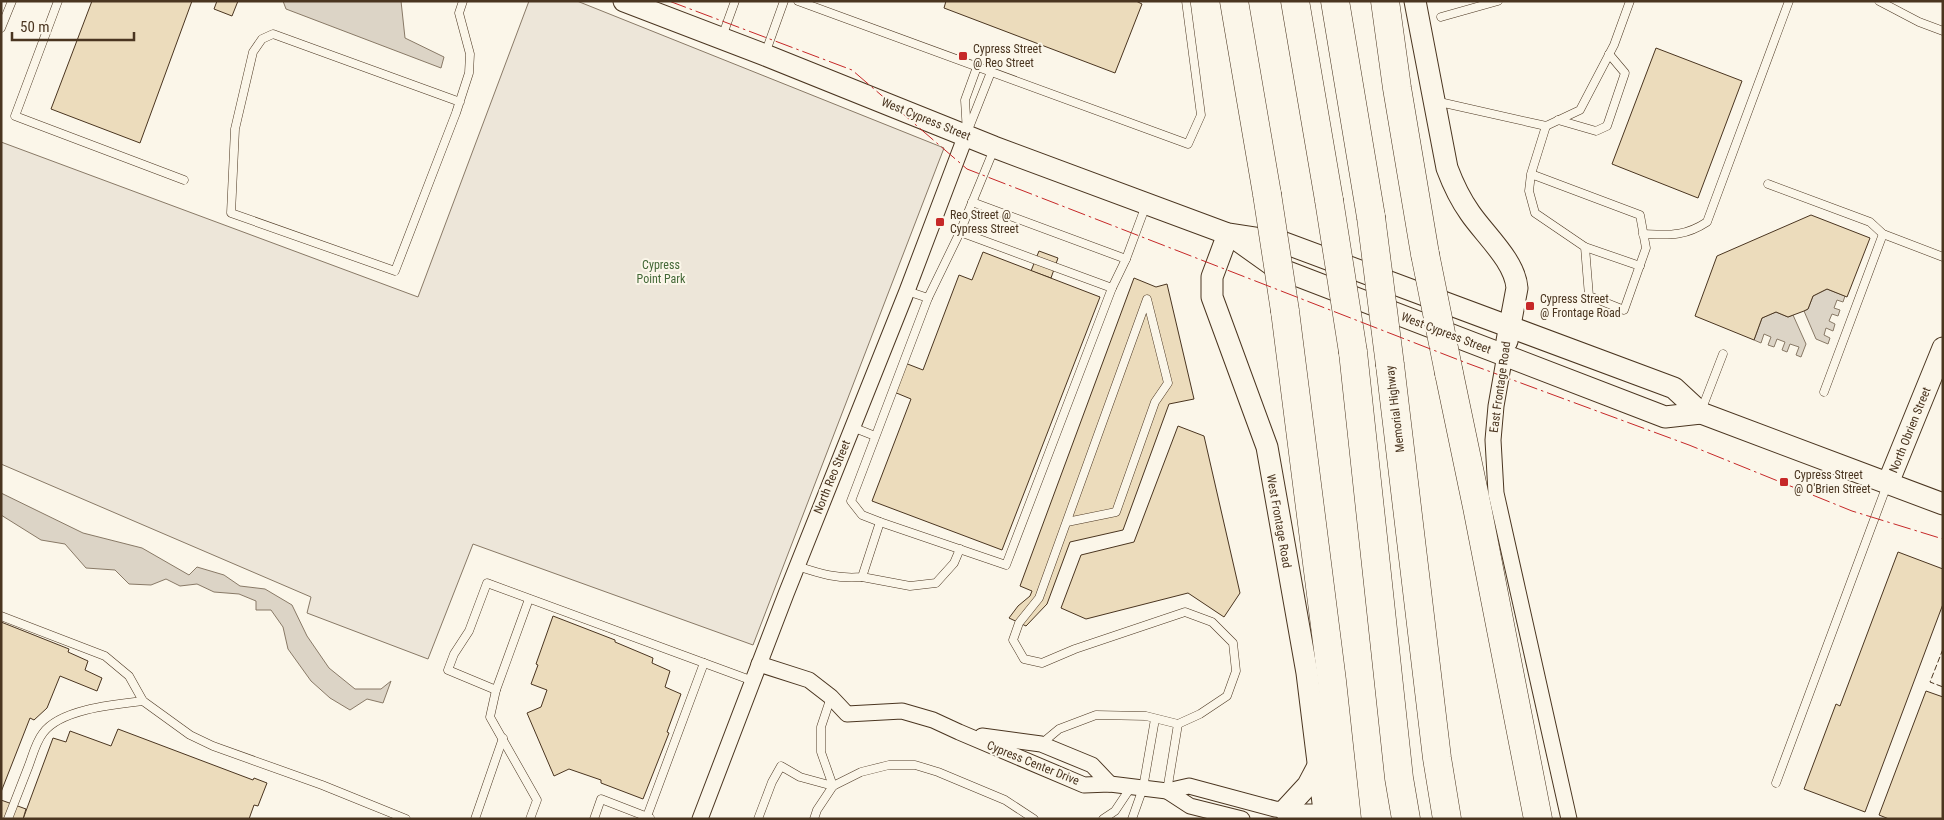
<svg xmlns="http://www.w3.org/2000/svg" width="1944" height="820" font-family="'Roboto Condensed',sans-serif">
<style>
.green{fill:#ede6d9;stroke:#887966}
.water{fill:#dcd4c6;stroke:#887966}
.building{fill:#ecdcbc;stroke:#4a3520}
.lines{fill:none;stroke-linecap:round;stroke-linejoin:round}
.lane-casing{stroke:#4a3520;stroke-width:9}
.street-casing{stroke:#4a3520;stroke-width:17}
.secondary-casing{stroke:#4a3520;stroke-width:23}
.highway-casing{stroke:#4a3520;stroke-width:29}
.lane{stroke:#fbf6e9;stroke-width:8}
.street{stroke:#fbf6e9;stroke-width:15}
.secondary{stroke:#fbf6e9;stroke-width:21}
.highway{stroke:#fbf6e9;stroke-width:28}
.highway-bridge-casing{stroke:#4a3520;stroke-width:29;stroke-linecap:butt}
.highway-bridge{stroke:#fbf6e9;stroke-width:28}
.fence{stroke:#4a3520;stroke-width:1;stroke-dasharray:6 2.5;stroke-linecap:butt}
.power{stroke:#c62828;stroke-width:1;stroke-dasharray:18 4 2.5 4;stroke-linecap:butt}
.poi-dot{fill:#c62828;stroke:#fbf6e9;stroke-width:2}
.labels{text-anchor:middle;stroke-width:4;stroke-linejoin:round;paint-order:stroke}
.poi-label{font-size:12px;fill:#4a3520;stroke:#fbf6e9;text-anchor:start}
.street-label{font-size:12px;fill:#4a3520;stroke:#fbf6e9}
.park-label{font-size:12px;fill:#436837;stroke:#fbf6e9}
</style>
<rect width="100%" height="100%" fill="#fbf6e9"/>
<!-- green -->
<path class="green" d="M529,1H577L944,148L753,645L473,544L428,659L307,613L311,597L1,464V142L418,297Z"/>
<!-- water -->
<g class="water">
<path d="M283,1H401L405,38L444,57L441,68L286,9Z"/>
<path d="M1827,289L1845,296L1843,302L1837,300L1834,308L1840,310L1838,316L1832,314L1829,321L1835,324L1833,331L1826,328L1824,335L1830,338L1828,344L1816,339L1804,311L1808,309L1813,296Z"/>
<path d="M1776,312L1788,317L1793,315L1806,344L1801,357L1796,355L1799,347L1790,344L1787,352L1782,350L1785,342L1777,339L1774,347L1768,345L1771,337L1764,334L1761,343L1754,340L1762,318Z"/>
<path d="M1,493L83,533L142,548L189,575L197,567L224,575L240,586L265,589L292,605L307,636L329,668L355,689H381L391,681L383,703L367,699L350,710L330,698L311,681L288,649L283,627L271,610H256V601L239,594L214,592L197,584L180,586L166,579L151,585L129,584L115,570L86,568L65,544L41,540L1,515Z"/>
</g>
<!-- building -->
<g class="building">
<path d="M92,1H192L140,143L51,109Z"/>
<path d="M217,1H238L232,16L214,9Z"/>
<path d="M946,1H1136L1142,4L1115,73L944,8Z"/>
<path d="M1656,48L1742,81L1698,198L1612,164Z"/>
<path d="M1811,215L1870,238L1847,297L1827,289L1813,296L1808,309L1804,311L1788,317L1776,312L1762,318L1754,340L1695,316L1717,256Z"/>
<path d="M1039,251L1058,258L1051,278L1031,271Z"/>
<path d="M983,252L1100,297L1002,550L872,501L911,399L894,392L905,363L923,370L959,275L972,280Z"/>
<path d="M1134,278L1156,287L1167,284L1194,399L1169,404L1123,530L1070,542L1047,604L1026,626L1009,618L1018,606L1030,596L1032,591L1020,586Z"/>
<path d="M1178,426L1204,436L1240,593L1224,617L1188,593L1086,619L1061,608L1081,555L1134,542Z"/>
<path d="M1898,552L1943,569V604L1865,812L1804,789L1836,704L1840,706Z"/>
<path d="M553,616L615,640V642L653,658L652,663L670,671L665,687L681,694L667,732L669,733L643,799L601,783V780L569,769L554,776L527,713L541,707L547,690L531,684L538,665L536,664Z"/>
<path d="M1,622L69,649L68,652L88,661L85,670L102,678L97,691L60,676L47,708L34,720L30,718L1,792Z"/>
<path d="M1926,691L1943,697V819H1889L1879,815Z"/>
<path d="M118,729L253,780L254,778L267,783L258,806L254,805L249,819H23L53,738L66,742L70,731L111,746Z"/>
<path d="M1,800L26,809L23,819H1Z"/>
</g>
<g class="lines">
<defs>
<g id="lane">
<path d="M58,1L15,116L184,180"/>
<path d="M798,1L1188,144L1201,115L1186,1"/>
<path d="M1879,1L1919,22L1943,31"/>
<path d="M1441,17L1498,1"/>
<path d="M1,28L12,1"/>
<path d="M722,37L735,1"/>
<path d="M765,54L784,1"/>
<path d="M1435,101L1546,126L1580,110L1614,45L1630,1"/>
<path d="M460,102L273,34L262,39L253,52L235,129L231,213L395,271L456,113L469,73L470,54L459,13L463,1"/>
<path d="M1558,120L1596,131L1607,126L1625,73L1609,54"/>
<path d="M968,130L991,72"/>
<path d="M967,133L965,100L977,67"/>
<path d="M994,149L960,232L928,298L851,501L862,515L880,522L1006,565L1112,288L1126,259L1146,205"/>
<path d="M1531,174L1640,215L1646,248L1624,310L1589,296L1585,247L1535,213L1529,191L1531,174L1546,126"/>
<path d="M1768,184L1870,222L1883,234L1943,257"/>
<path d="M972,202L1126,259"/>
<path d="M960,232L1112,288"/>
<path d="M1643,234C1669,235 1684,237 1707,222L1789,1"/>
<path d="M1585,247L1640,266"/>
<path d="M907,291L928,298"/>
<path d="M1824,392L1883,234"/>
<path d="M1701,411L1723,354"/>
<path d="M852,427L875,436"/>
<path d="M797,566C821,574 837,579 862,577L880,522"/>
<path d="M862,577L910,586L936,583L954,563L960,549"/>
<path d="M529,599L496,690L490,717L537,800L530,819"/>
<path d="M1,616L105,656L129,676L143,701L190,735L213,746L322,785L406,819"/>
<path d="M496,690L448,670L454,654L469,631L487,583L753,681"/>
<path d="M831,697L821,727V752L833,786"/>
<path d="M1041,744L1059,729L1096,715L1146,716L1178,724L1200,714L1227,696L1236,671L1233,643L1212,622L1185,612L1075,649L1042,663L1024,659L1013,640L1019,623L1039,598L1147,299L1168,383L1155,402L1116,512L1067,522"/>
<path d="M1776,783L1887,485"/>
<path d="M1167,791L1178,724"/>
<path d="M8,819C15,801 22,783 29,765C33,754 36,742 43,733C60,709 116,704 143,701"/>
<path d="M475,819L503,738"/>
<path d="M594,819L601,799L650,818"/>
<path d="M646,819L704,663"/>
<path d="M758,819L772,782L781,766L800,777L833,786"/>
<path d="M814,819L817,810L833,786L861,772L889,765H915L938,772L1005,800L1034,819"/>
<path d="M1103,819L1115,811L1131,787"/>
<path d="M1132,819L1143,788L1155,719"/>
</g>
<g id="street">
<path d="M1505,355L1496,406L1493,440L1496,493L1569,819"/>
<path d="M759,664L809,680L831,697L847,714L902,711L933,720L959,732L1084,785L1110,784L1167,791L1189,786L1275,809L1301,812H1324"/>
<path d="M982,736L1041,744L1092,765L1110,784"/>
<path d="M1167,791L1190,806L1242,819"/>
<path d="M700,819L786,594L907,291L966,135"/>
</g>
<g id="secondary">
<path d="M624,1L765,55L994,147L1228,234L1282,242L1674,388L1701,413L1943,504"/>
<path d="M1415,1L1447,168C1453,184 1460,199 1470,213C1485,235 1515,261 1517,288L1507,341"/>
<path d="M1228,234L1212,277V297L1267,447L1307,673L1325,819"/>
<path d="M1233,237L1275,267L1665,417L1701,413"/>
<path d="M1888,483L1943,348"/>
<path d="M1285,810L1308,785L1318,766"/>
</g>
<g id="highway">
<path d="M1234,1L1267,194"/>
<path d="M1295,1L1329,200"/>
<path d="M1335,1L1371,217"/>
<path d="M1385,1L1397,88L1425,254"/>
<path d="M1285,311L1332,681L1347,819"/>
<path d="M1353,352L1399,778L1406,819"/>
<path d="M1390,365L1437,758L1447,819"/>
<path d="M1449,373L1477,507L1538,819"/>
</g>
</defs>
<!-- lane casing -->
<use href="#lane" class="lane-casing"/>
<!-- street casing -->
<use href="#street" class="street-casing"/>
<!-- secondary casing -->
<use href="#secondary" class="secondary-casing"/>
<!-- highway casing -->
<use href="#highway" class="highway-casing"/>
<!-- lane -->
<use href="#lane" class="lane"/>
<!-- street -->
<use href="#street" class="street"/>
<!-- secondary -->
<use href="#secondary" class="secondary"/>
<!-- highway -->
<use href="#highway" class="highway"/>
<defs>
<g id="highway-bridge">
<path d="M1267,194L1285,311"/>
<path d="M1329,200L1353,352"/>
<path d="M1371,217L1390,365"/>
<path d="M1425,254L1449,373"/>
</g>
</defs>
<!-- highway-bridge casing -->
<use href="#highway-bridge" class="highway-bridge-casing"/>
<!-- highway-bridge -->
<use href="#highway-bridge" class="highway-bridge"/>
<!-- fence -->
<path class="fence" d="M1943,649L1930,682L1943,687"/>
<!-- power -->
<path class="power" d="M669,1L852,70L967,169L1464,362L1689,445L1852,511L1943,539"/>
</g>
<!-- markers -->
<g class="poi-dot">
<rect x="958" y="51" width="10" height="10" rx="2.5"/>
<rect x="935" y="217" width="10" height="10" rx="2.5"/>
<rect x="1525" y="301" width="10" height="10" rx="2.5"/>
<rect x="1779" y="477" width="10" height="10" rx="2.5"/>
</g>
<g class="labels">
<!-- poi labels -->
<g class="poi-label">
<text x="973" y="53">Cypress Street<tspan x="973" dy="14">@ Reo Street</tspan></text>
<text x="950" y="219">Reo Street @<tspan x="950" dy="14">Cypress Street</tspan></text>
<text x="1540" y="303">Cypress Street<tspan x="1540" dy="14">@ Frontage Road</tspan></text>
<text x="1794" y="479">Cypress Street<tspan x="1794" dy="14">@ O'Brien Street</tspan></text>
</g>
<!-- street labels -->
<g class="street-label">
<text transform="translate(926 119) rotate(22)" y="4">West Cypress Street</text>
<text transform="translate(1446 333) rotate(21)" y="4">West Cypress Street</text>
<text transform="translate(1500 387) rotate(-82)" y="4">East Frontage Road</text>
<text transform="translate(1395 409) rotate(-97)" y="4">Memorial Highway</text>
<text transform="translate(1910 430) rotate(-68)" y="4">North Obrien Street</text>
<text transform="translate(832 477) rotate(-68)" y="4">North Reo Street</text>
<text transform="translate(1279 521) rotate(80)" y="4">West Frontage Road</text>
<text transform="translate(1033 763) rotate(22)" y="4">Cypress Center Drive</text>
</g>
<!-- park labels -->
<g class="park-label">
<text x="661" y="269">Cypress<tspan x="661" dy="14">Point Park</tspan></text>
</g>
</g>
<!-- border -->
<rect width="1944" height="820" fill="none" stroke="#4a3520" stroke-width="5"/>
<!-- scale -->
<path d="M12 32v8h122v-8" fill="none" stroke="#4a3520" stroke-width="2.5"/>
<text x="20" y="32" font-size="15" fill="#4a3520" stroke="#fbf6e9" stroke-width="4" paint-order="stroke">50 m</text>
</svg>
